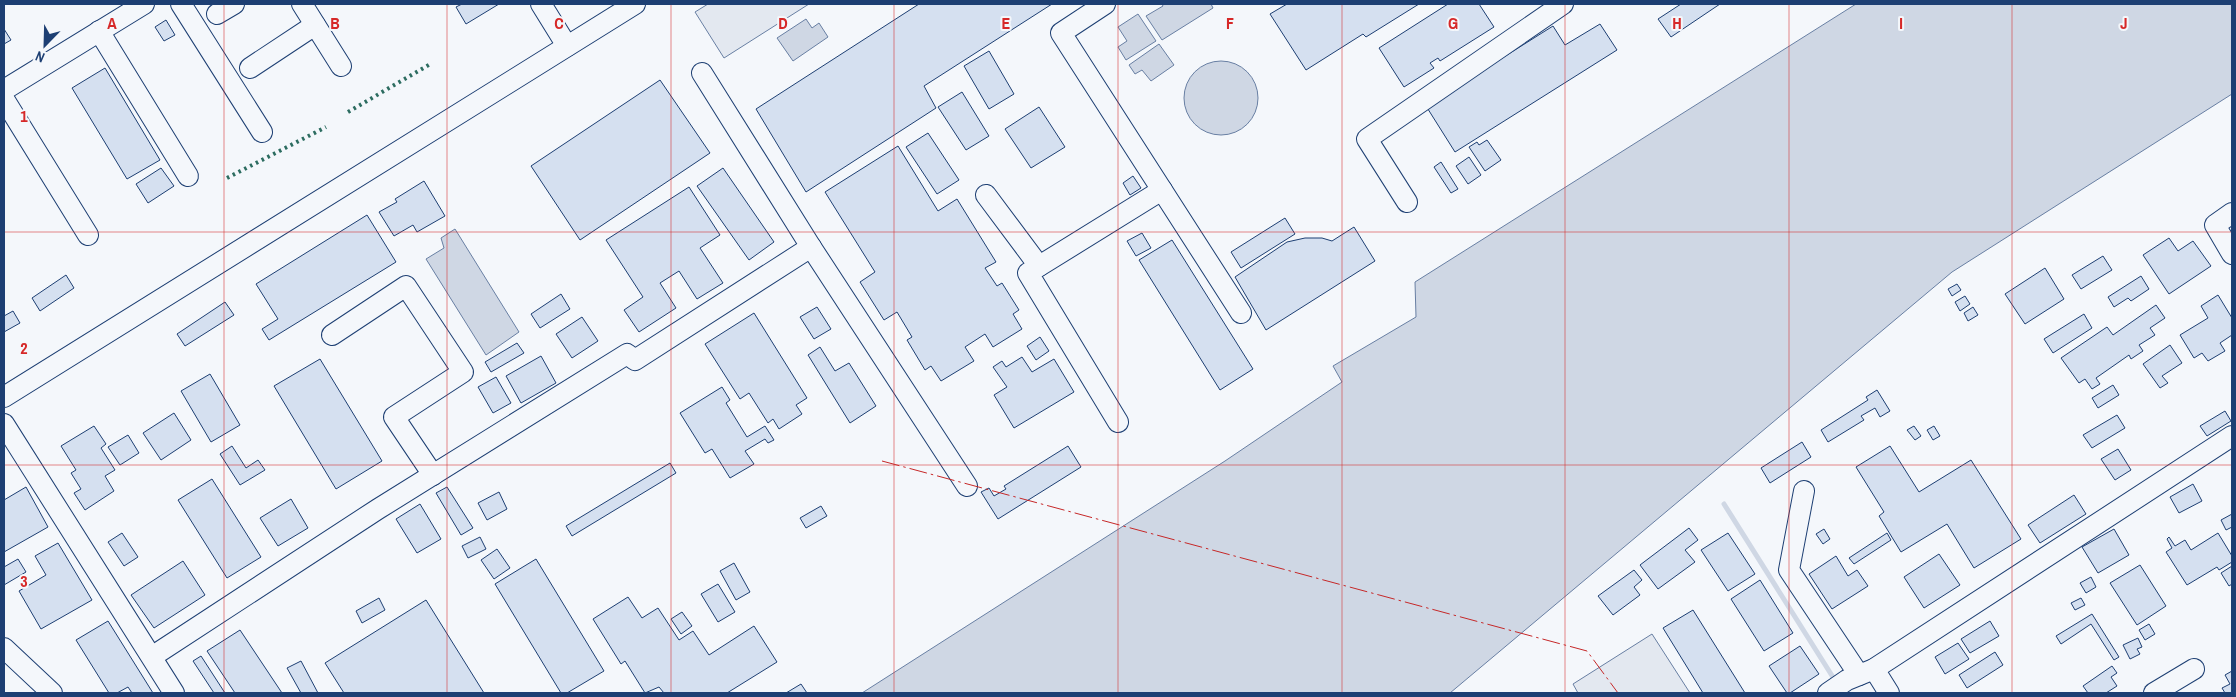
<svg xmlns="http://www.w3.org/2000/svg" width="2236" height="697" font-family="'Archivo Narrow',sans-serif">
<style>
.parking{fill:#e3e8f0;stroke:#687fa3}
.water{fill:#cfd7e4;stroke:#687fa3}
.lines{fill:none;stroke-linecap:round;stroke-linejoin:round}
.stream{stroke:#cfd7e4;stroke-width:5}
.building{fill:#d5e0f0;stroke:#1d3f73}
.minor-casing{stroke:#1d3f73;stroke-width:22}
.minor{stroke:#f4f7fb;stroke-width:20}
.hedge{stroke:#2c6c60;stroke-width:4;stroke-dasharray:2.5 4;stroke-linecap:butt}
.power{stroke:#c62828;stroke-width:1;stroke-dasharray:18 4 2.5 4;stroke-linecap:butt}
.grid{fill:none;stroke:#d62828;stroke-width:1;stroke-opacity:0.55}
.grid-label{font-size:16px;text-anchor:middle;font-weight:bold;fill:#d62828;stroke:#f4f7fb;stroke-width:4;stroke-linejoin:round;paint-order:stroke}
</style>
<rect width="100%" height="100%" fill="#f4f7fb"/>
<!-- parking -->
<g class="parking">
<path d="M708,4H809L724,58L695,12Z"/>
<path d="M1652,634L1690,693H1578L1573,684Z"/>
</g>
<!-- water -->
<g class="water">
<path d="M1162,4H1211L1213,8L1162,40L1146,16L1163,6Z"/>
<path d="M1856,4H2232V94L1952,272L1450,693H862L1225,461L1342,382L1333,366L1416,317L1415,282Z"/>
<path d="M1138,14L1156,41L1126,60L1118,47L1127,41L1118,27Z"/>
<path d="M806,19L812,28L819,23L828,37L793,61L777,38Z"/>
<path d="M1159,44L1174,65L1151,81L1142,70L1135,74L1129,65Z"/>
<circle cx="1221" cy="98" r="37"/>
<path d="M455,229L519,332L486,355L426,259L444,248L441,238Z"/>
</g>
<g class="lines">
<!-- stream -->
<path class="stream" d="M1724,504L1836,682"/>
</g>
<!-- building -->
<g class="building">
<path d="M462,4H499L466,24L456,7Z"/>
<path d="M919,4H1052L924,86L936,108L806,192L756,109Z"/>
<path d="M1287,4H1419L1366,37L1363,34L1306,70L1270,14Z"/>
<path d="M1448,4H1479L1494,27L1440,61L1438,58L1430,63L1434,68L1404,87L1379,48Z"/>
<path d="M1681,4H1720L1671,37L1658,19Z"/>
<path d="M166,20L175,35L164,41L155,27Z"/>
<path d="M1600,24L1617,50L1455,152L1426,106L1553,26L1565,45Z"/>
<path d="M4,29L11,40L4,44Z"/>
<path d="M989,51L1014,94L989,109L964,66Z"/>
<path d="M105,68L160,160L127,179L72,88Z"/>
<path d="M660,80L710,153L580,240L531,166Z"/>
<path d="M962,92L989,136L966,150L938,107Z"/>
<path d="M1039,107L1065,147L1031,168L1005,129Z"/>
<path d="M928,133L959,180L937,194L906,147Z"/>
<path d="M1487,140L1501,160L1485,171L1469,147L1477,142L1479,145Z"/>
<path d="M898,146L938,211L957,199L996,262L985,268L997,286L1002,283L1019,310L1013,314L1022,329L993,347L985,334L965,347L974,361L941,381L931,366L925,370L907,340L912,337L897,312L884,320L860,282L875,272L825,192Z"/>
<path d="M1469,157L1481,175L1468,184L1456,166Z"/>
<path d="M1441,162L1458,189L1451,193L1434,167Z"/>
<path d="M161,168L174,186L148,203L136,184Z"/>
<path d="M723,168L774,242L749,260L697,186Z"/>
<path d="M1133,176L1141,188L1130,195L1123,183Z"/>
<path d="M424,181L445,216L417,232L413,225L394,236L379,212L397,202L395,199Z"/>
<path d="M689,187L720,235L700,248L723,283L697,299L679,271L660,283L676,308L639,332L624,310L643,297L606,240Z"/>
<path d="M367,215L396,262L269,340L262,329L278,319L256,284Z"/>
<path d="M1285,218L1295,234L1241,268L1231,252Z"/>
<path d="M1354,227L1375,261L1266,330L1235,277L1287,242L1305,238H1322L1332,241Z"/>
<path d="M1142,233L1151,248L1136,256L1127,241Z"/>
<path d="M2169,238L2178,251L2193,241L2211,266L2169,294L2143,255Z"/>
<path d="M1172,240L1253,369L1220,390L1139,260Z"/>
<path d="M2103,256L2112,270L2081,289L2072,275Z"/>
<path d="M2045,268L2064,299L2025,324L2005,294Z"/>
<path d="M66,275L74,288L40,311L32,298Z"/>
<path d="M2141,276L2149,289L2131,301L2128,298L2114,307L2108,297Z"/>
<path d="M1957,284L1961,290L1952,296L1948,289Z"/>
<path d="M561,294L570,309L540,328L531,314Z"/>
<path d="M2218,295L2232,318V335L2220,343L2225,351L2208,361L2202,353L2194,358L2180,335L2208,318L2201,306Z"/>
<path d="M1965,296L1970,304L1960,311L1955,302Z"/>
<path d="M225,302L234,315L185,346L177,334Z"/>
<path d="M2156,305L2165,318L2150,328L2155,335L2139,345L2143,351L2131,359L2129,355L2096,378L2100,384L2092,389L2085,379L2079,383L2061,358L2107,327L2113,335Z"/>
<path d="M817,307L831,329L814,339L800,317Z"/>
<path d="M1973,307L1978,315L1968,321L1964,313Z"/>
<path d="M13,311L20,323L4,332V316Z"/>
<path d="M754,313L807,398L796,405L802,414L779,429L773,419L768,423L749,393L740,399L705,344Z"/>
<path d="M2084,314L2092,328L2053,353L2044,339Z"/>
<path d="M582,317L598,341L572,358L556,334Z"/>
<path d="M1040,337L1049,351L1036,360L1027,346Z"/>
<path d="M517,343L524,353L491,372L485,362Z"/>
<path d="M2170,345L2182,363L2162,376L2168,383L2160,388L2143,364Z"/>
<path d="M820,347L835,371L849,363L876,406L850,423L808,355Z"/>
<path d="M541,356L556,383L521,403L506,376Z"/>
<path d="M1022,357L1032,372L1054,359L1074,392L1014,428L994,395L1007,387L993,367L1002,361L1006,367Z"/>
<path d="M320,359L382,461L336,489L274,386Z"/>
<path d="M210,374L240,425L211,442L181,391Z"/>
<path d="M496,377L511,403L493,413L478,387Z"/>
<path d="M2113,385L2119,395L2098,408L2092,398Z"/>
<path d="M722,387L730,400L726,403L747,437L765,426L774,440L768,443L765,439L745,451L754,464L730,478L712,449L705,453L680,413Z"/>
<path d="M1877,390L1890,411L1880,417L1875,408L1861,416L1864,420L1828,442L1821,430L1868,400L1866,397Z"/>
<path d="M2225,411L2231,421L2207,436L2200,426Z"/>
<path d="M174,413L191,440L161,460L143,433Z"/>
<path d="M2117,415L2125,428L2092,448L2083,435Z"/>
<path d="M94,426L106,444L101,448L115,470L105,476L114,491L85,510L74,493L81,489L71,473L76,470L61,446Z"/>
<path d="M1914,426L1921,436L1915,440L1907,430Z"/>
<path d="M1934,426L1940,436L1933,440L1927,430Z"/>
<path d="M128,435L139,453L120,465L108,447Z"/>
<path d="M1802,442L1811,457L1770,483L1761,468Z"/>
<path d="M232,446L246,468L258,460L265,470L240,485L220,454Z"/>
<path d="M1068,446L1081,467L998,519L981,492L989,488L994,496L1006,489L1004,486Z"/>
<path d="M1890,446L1919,492L1971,460L2021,539L1974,568L1947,524L1901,552L1879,516L1884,512L1856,467Z"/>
<path d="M2118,449L2131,470L2115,480L2101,459Z"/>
<path d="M670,463L676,473L572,536L566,526Z"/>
<path d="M212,479L261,557L227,578L178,500Z"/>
<path d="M2193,484L2202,501L2179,513L2170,497Z"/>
<path d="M26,487L48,527L4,552V500Z"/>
<path d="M447,487L473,528L461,535L436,493Z"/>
<path d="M499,492L507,509L487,520L478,503Z"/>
<path d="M2074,495L2086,514L2040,543L2028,525Z"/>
<path d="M291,499L308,528L278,546L260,518Z"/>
<path d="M420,504L441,539L417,553L396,519Z"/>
<path d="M821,506L827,516L806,528L800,518Z"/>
<path d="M2232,514V527L2226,530L2221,520Z"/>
<path d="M1689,528L1698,540L1685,550L1695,562L1658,589L1640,565Z"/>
<path d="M1824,529L1830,539L1823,544L1816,534Z"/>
<path d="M2114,529L2129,555L2098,573L2082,547Z"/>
<path d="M122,533L138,557L124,566L108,542Z"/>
<path d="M1728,533L1755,574L1728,591L1701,550Z"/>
<path d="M1887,533L1891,540L1854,564L1849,558Z"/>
<path d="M2218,533L2232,556V562L2219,570L2217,567L2187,585L2166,552L2172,548L2167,539L2169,537L2175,546L2185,540L2191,550Z"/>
<path d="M480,537L486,549L468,558L462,546Z"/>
<path d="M58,543L92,600L41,629L19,591L46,575L35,556Z"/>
<path d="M497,549L510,568L494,579L481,560Z"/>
<path d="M1939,554L1960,585L1924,608L1904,577Z"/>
<path d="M1836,556L1848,576L1857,570L1868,586L1832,609L1809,574Z"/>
<path d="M18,559L26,572L4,585V567Z"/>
<path d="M536,559L604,671L567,693H561L495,584Z"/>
<path d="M183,561L205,595L154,628L131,595Z"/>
<path d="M734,563L750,592L736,600L720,571Z"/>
<path d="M2140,565L2166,606L2137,625L2110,583Z"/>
<path d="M2232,566V584L2229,586L2221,573Z"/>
<path d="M1634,570L1642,580L1634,587L1640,595L1613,615L1598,596Z"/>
<path d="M2091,577L2096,587L2086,593L2080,583Z"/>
<path d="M1760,580L1793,633L1764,651L1731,599Z"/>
<path d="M718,584L735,612L718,622L701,594Z"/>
<path d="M628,597L642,618L658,608L679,640L693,631L709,655L754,626L777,662L727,693H664L659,687L645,693L625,661L621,664L593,619Z"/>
<path d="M379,598L385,610L362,623L356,611Z"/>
<path d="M2081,598L2085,605L2075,610L2071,603Z"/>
<path d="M426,600L484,693H344L325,663Z"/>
<path d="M1693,610L1745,693H1703L1663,628Z"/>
<path d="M682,612L692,626L681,634L671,619Z"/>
<path d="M2092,614L2119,657L2114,660L2091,624L2061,644L2056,636Z"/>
<path d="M108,621L153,693H132L128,687L117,693H109L76,640Z"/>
<path d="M1990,621L1999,636L1970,653L1961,639Z"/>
<path d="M2149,624L2155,634L2145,640L2139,630Z"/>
<path d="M240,630L282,693H235L207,651Z"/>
<path d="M2138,638L2142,647L2137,649L2140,654L2130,659L2123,645Z"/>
<path d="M1958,643L1969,659L1945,674L1935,657Z"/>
<path d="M1800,646L1819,674L1790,693H1787L1769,666Z"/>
<path d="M1995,652L2003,665L1967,688L1959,675Z"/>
<path d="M201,656L225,693H214L193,661Z"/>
<path d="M301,661L318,693H301L287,668Z"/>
<path d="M2112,666L2117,673L2111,677L2117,686L2106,693H2088L2083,686Z"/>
<path d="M2232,671V693H2225L2222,688L2230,684L2225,675Z"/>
<path d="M801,684L807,693H786Z"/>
</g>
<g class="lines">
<defs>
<g id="minor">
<path d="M181,4L262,132"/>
<path d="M302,4L341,66"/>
<path d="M541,4L567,46"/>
<path d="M1105,4L1061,33L1241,313"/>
<path d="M217,14L234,4"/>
<path d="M99,31L188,176"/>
<path d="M250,68L315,25"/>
<path d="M702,73L811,247L967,486"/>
<path d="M4,90L144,4"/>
<path d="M4,99L88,235"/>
<path d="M986,195L1039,266"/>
<path d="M1407,202L1367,139L1563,4"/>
<path d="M2232,213L2215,225L2232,254"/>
<path d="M332,335L406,286L463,372L394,417L433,475"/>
<path d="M4,397L635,4"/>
<path d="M1118,422L1028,273L1162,190"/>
<path d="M4,424L174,693"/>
<path d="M1804,491L1789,570L1859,675"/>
<path d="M4,648L52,693"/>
<path d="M153,656L378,509L627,354L635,360L811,247"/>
<path d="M1874,669L1889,693"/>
<path d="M1828,693L1847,680L1874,669L2232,436"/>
<path d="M2154,693L2194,669"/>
</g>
</defs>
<!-- minor casing -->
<use href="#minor" class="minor-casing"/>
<!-- minor -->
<use href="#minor" class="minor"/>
<!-- hedge -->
<g class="hedge">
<path d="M348,112L432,63"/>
<path d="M227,178L326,127"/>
</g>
<!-- power -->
<path class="power" d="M882,461L1587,651L1618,693"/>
</g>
<!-- grid -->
<path class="grid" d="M224,4V693M447,4V693M671,4V693M894,4V693M1118,4V693M1342,4V693M1565,4V693M1789,4V693M2012,4V693M4,232H2232M4,465H2232"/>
<g class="grid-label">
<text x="112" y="29">A</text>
<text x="335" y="29">B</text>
<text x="559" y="29">C</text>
<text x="783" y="29">D</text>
<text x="1006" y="29">E</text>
<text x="1230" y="29">F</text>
<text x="1453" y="29">G</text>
<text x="1677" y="29">H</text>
<text x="1901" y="29">I</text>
<text x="2124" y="29">J</text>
<text x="24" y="122">1</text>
<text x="24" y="354">2</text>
<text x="24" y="587">3</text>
</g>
<!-- border -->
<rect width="2236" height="697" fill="none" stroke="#1d3f73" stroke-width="10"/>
<!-- north arrow -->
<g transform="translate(45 45) rotate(203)" stroke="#f4f7fb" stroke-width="4" paint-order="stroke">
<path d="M0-4L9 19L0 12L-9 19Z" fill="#1d3f73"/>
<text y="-8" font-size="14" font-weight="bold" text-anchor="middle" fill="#1d3f73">N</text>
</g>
</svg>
